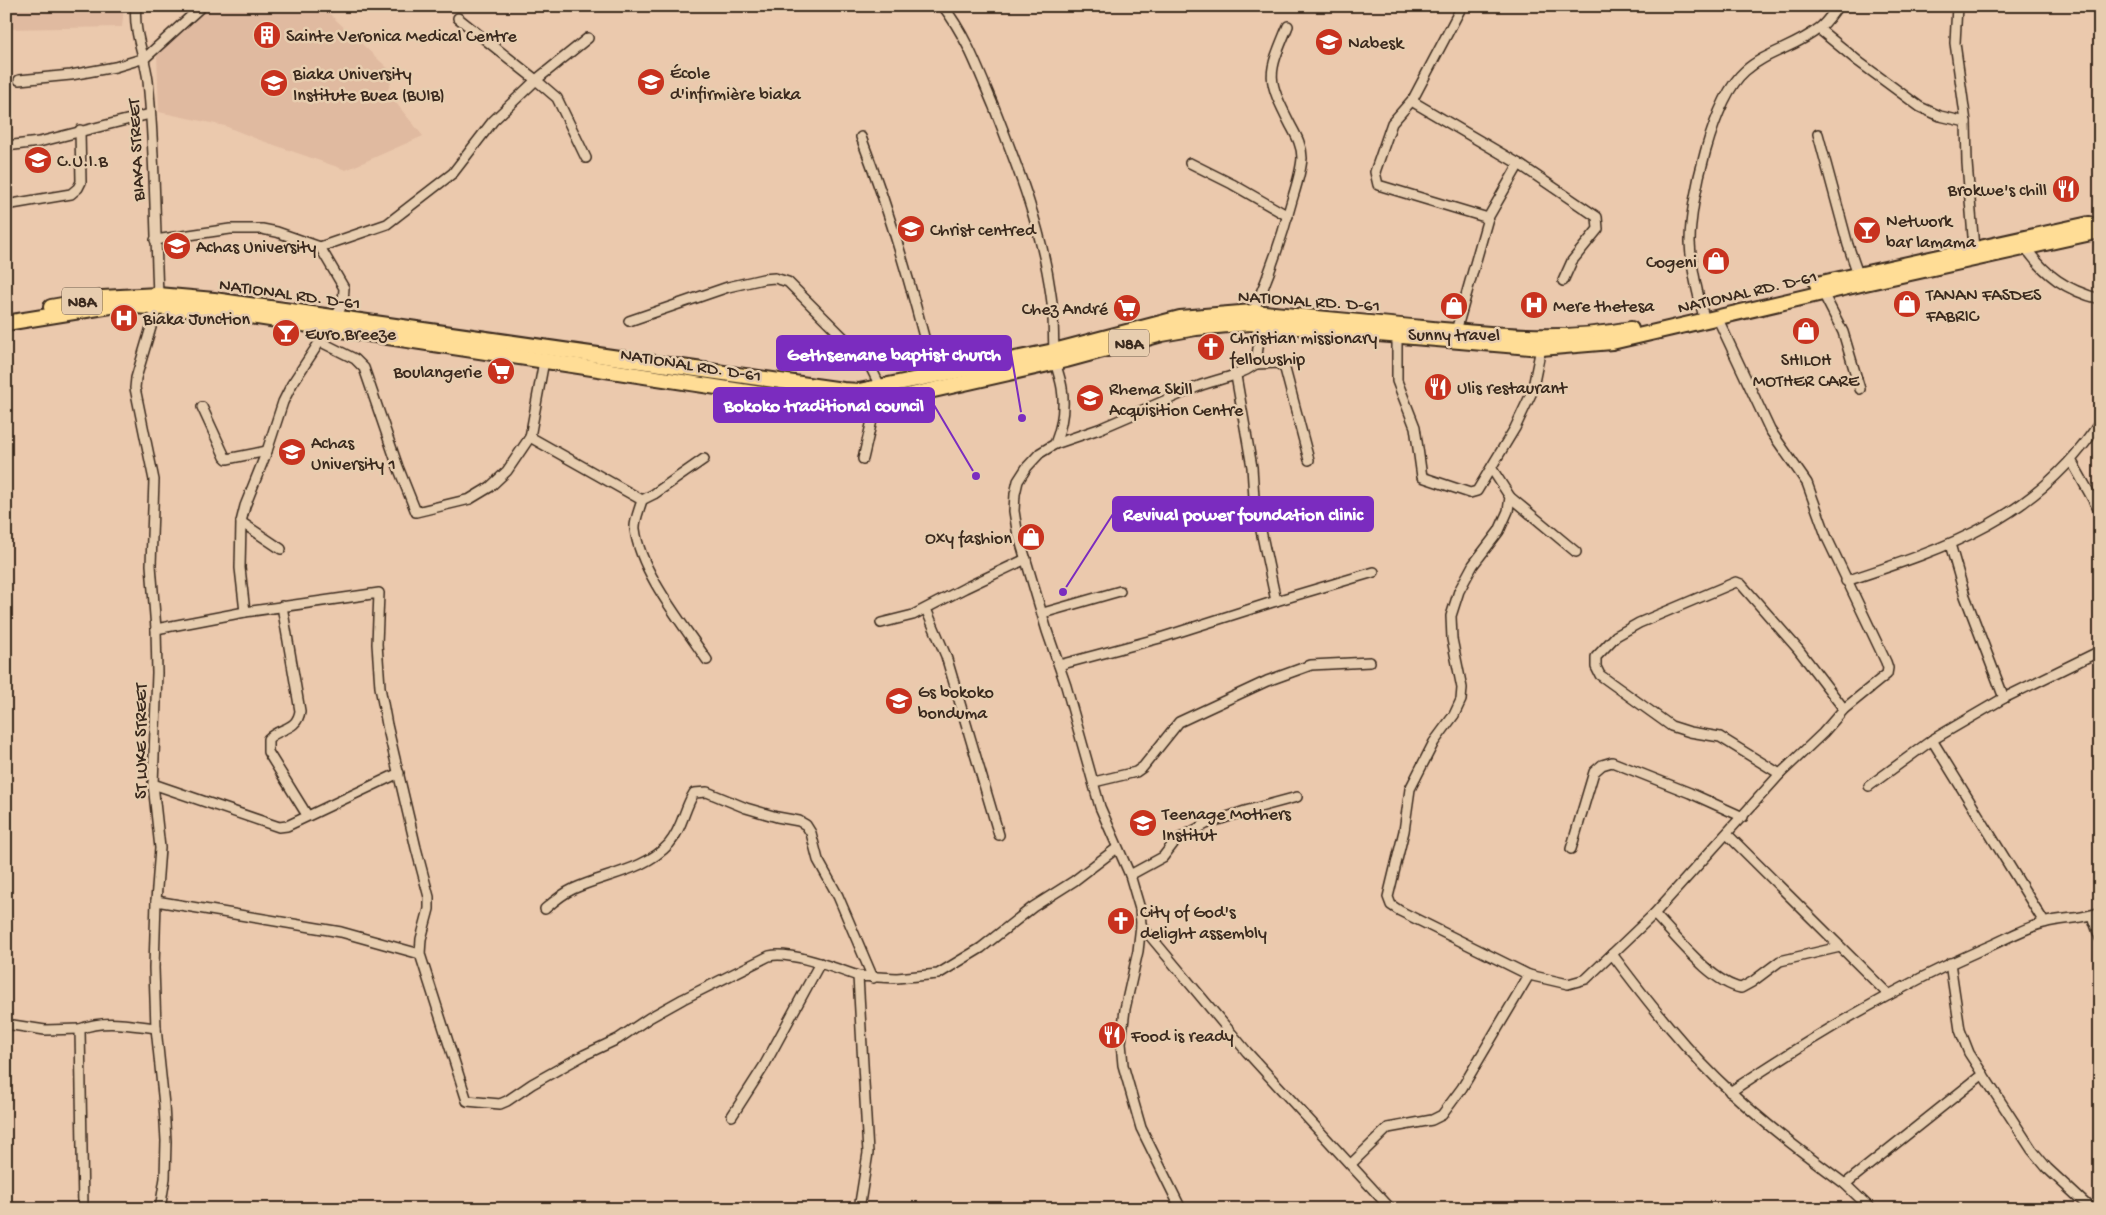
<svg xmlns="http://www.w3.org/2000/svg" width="2106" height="1215" font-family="'Gochi Hand',sans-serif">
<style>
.built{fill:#e0baa0}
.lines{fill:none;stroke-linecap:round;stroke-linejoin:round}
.minor-casing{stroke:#3b2a1e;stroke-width:12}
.highway-casing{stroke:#3b2a1e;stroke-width:18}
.minor{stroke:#e7cdaf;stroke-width:9}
.highway{stroke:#ffdd96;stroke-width:14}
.labels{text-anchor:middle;stroke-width:5;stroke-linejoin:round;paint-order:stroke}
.shield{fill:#e7cdaf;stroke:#6f5b4a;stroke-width:1}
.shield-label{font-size:16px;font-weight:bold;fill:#3b2a1e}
.poi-label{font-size:18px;fill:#3b2a1e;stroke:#e7cdaf;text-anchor:start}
.street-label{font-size:18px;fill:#3b2a1e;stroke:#e7cdaf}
.leader{fill:none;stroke:#7b2cbf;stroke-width:2}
.callout-dot{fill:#7b2cbf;stroke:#e7cdaf;stroke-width:2}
.callout{fill:#7b2cbf;stroke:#7b2cbf;stroke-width:2}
.callout-label{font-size:19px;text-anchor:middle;font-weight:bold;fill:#fff}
</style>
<rect width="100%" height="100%" fill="#ebc9ad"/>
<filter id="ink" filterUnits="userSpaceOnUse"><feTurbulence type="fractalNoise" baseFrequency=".02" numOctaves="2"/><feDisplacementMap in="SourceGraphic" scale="10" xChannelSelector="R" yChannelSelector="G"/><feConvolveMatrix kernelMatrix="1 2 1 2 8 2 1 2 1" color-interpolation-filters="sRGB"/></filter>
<g filter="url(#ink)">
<!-- built -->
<g class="built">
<path d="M6,6H124L122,27L6,29Z"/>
<path d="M211,6H321L394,74L387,92L423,136L346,170L257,139L225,126L159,112L157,53Z"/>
</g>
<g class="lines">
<defs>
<g id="minor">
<path d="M136,6C133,32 145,56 148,81C155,152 155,223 158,295L157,307L136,378L135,388L154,480L151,565L156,629L157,673L153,784L160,848L156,901L154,968L156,1028L164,1105L166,1141L165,1178L160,1209"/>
<path d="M943,6C967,37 979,72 994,107C1018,168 1042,229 1051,295C1054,314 1053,332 1054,351C1054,364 1060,375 1062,388C1065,407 1062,426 1055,444L1040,453L1027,467L1018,481L1015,494L1014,511L1017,530L1047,631L1066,686L1100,807L1130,875L1140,909L1141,925L1138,951L1125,1009L1121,1043L1123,1065L1141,1128L1181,1209"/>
<path d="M1957,6L1955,43L1966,122"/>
<path d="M458,18L536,80L557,98L586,158"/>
<path d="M1819,29L1859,62L1920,107L1940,116L1966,122L1967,163L1974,249"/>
<path d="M19,80L71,75L115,67L145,58L202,6"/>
<path d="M1413,99L1392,123L1375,172L1378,185L1488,218"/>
<path d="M1818,134L1848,245L1858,274"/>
<path d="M861,137C891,215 914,295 934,376"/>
<path d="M6,146L39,142L150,114"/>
<path d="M1190,163L1232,184L1288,216"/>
<path d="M1519,164L1597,217L1598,229L1572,261L1563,281"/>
<path d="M6,205L71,194L78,188L81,182L80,130"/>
<path d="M155,240L230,229H262L277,232L320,247L344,288L343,303L336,317L292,384L283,402L267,451L245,506L241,522L240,568L245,612L379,593L377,644L380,687L387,725L416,848L429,897V909L421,939L420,954L467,1101L500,1104L507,1101L532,1084L584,1055L618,1039L649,1018L683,999L769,956C791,951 835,968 858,976"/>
<path d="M320,247L387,224L453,173L493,121L536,80L588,38"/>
<path d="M2025,247C2046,276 2066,290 2100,299"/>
<path d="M1823,293L1843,332L1860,389"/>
<path d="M1253,312C1269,276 1282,238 1292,200C1296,187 1301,172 1302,158C1302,146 1297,137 1291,126C1266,77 1267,76 1288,26"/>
<path d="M629,321L728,287L763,279L775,278L788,282L868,362L880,386L863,459"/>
<path d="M1705,321C1698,296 1691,268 1690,242C1690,200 1713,99 1745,71C1766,52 1796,47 1818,29C1826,24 1832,14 1838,6"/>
<path d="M1456,331L1488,218L1519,164L1415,103L1413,99L1462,6"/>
<path d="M1397,336V381L1415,427L1422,477L1470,493L1477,491L1515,428L1532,392L1541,348"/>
<path d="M321,342L355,359L364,368L398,467L416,512L470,499L490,487L507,471L530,437L544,361"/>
<path d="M1256,364L1278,363L1285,369L1309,460"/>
<path d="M202,407L225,457L227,459L267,451"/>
<path d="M530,437L642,500L654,494L704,459"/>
<path d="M1055,444L1099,429L1199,386C1218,379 1238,377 1256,364L1261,324"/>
<path d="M2071,460L2100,512"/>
<path d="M1492,469L1510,497L1508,511L1499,531L1473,565L1459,591L1451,616L1452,639L1462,688L1461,700L1454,715L1434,742L1410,789L1404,831L1388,897L1391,905L1400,911L1529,975"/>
<path d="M1510,497L1576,552"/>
<path d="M642,500C640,508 634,521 635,529C640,572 683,624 707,660"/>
<path d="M241,522L281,549"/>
<path d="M1950,544L1965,596L2004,698"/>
<path d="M1846,581C1950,547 2037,518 2100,422"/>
<path d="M1276,601L1374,572"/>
<path d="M282,606L300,711C297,731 280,727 268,739V752L307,815"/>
<path d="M926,609L946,656L999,835"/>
<path d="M1043,613L1120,591"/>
<path d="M881,623L913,615L965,588L1026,559"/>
<path d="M156,629L245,612"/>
<path d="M1059,665L1160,638L1276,601L1254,498L1252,467L1236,376"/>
<path d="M1932,740L2044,922"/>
<path d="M1780,774L1720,737L1690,732L1671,726L1600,675L1596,667V657L1616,636L1639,623L1736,582L1741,584L1798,649L1844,709"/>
<path d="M1094,782L1136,772L1143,767L1179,722L1267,681L1311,665L1370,662"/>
<path d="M153,784L279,827L287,826L399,773"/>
<path d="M1869,786L1932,740L2004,698L2100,651"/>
<path d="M1727,834L1889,995"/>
<path d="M1571,849L1594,772L1602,765L1612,762L1690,793L1743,817"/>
<path d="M1130,875L1163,857L1176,840L1206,824L1245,811L1297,797"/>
<path d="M156,901L341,932L420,954"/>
<path d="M545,909C553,902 562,894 573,889C605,874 644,871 669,844C682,829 684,809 694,793L707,792L746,808L777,817L799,821L806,825L811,833L818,860L838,896L873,978"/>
<path d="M1654,914C1676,936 1710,982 1741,988L1752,982L1780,961L1840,947"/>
<path d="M2092,916L2100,938"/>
<path d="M1141,925L1247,1052L1391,1209"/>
<path d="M1612,954C1648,1002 1687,1052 1732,1093C1767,1126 1806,1155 1845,1184"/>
<path d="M1950,963L1960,1030L1969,1053L2032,1150L2047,1168L2091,1209"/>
<path d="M6,1024L45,1030L80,1029"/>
<path d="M1730,1092C1811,1038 1895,987 1985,948C2004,940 2024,928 2044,923C2062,917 2082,920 2100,912"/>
<path d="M732,1116L764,1066L820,963"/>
<path d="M1351,1164L1388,1128L1432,1120L1442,1115L1462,1088L1529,975L1568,984L1586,979L1654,914L1780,774L1823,733L1844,709L1887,674L1888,668L1886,662L1827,538L1807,483L1770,430L1717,317"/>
<path d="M83,1209L80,1029C104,1019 130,1025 156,1028"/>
<path d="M859,1209L868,1153L858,976L897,978L938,974L981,948L1033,907L1074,881L1117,848"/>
<path d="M1871,1209L1845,1184L1983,1074"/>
</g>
<g id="highway">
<path d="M1817,284L2089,224"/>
<path d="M51,307L102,298L158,295L214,300L843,390L859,391L1054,351L1180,318L1253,312C1309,317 1366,323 1423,328C1492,335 1562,342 1631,329"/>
<path d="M6,323L117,305L217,311L847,407L876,403L1066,360L1162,334L1196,328L1249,323L1541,348L1612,342L1865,283L2100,231"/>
</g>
</defs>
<!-- minor casing -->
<use href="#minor" class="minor-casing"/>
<!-- highway casing -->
<use href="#highway" class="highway-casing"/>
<!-- minor -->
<use href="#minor" class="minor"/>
<!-- highway -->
<use href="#highway" class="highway"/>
</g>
</g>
<!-- icons -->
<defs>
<symbol id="building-disc" viewBox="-11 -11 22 22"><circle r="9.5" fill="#c8321e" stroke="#e7cdaf"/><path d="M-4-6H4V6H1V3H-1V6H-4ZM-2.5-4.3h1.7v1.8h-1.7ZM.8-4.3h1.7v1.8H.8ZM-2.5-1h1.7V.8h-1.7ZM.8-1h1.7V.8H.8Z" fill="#fff"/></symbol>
<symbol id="school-disc" viewBox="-11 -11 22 22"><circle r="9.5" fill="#c8321e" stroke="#e7cdaf"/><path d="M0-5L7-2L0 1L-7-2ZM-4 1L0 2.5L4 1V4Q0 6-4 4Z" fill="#fff"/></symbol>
<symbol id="university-disc" viewBox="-11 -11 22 22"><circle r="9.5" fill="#c8321e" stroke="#e7cdaf"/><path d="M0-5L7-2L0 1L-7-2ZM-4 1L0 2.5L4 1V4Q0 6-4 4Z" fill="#fff"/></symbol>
<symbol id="restaurant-disc" viewBox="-11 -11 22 22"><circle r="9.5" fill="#c8321e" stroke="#e7cdaf"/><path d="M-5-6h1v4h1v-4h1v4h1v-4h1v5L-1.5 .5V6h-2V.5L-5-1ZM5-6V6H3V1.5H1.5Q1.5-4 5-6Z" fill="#fff"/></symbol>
<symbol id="bar-disc" viewBox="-11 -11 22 22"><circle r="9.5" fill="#c8321e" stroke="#e7cdaf"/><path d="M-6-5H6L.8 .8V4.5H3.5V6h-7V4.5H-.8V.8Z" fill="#fff"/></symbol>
<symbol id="shop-disc" viewBox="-11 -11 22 22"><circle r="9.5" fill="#c8321e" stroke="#e7cdaf"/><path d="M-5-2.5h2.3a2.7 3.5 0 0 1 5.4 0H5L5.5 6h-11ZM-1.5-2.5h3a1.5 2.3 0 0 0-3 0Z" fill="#fff"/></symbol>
<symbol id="hospital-disc" viewBox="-11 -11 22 22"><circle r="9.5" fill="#c8321e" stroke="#e7cdaf"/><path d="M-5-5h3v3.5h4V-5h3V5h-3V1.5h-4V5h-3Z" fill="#fff"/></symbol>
<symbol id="supermarket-disc" viewBox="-11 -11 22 22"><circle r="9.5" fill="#c8321e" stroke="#e7cdaf"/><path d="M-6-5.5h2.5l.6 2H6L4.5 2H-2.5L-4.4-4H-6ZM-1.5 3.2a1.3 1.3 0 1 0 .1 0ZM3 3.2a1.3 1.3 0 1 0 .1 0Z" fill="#fff"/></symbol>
<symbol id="church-disc" viewBox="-11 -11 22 22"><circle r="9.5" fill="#c8321e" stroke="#e7cdaf"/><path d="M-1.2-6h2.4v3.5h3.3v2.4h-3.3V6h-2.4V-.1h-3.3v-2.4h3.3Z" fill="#fff"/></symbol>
</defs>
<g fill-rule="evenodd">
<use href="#building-disc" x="251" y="19" width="32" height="32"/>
<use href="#school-disc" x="1313" y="26" width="32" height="32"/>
<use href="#university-disc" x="635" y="66" width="32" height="32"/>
<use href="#university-disc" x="258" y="67" width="32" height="32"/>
<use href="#university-disc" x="22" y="144" width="32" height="32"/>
<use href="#restaurant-disc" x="2050" y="173" width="32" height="32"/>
<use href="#school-disc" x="895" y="213" width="32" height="32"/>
<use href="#bar-disc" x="1851" y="214" width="32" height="32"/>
<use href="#school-disc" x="161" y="230" width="32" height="32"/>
<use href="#shop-disc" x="1700" y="245" width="32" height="32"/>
<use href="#shop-disc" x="1891" y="288" width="32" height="32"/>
<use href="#hospital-disc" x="1518" y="289" width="32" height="32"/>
<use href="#shop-disc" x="1438" y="290" width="32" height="32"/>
<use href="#supermarket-disc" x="1111" y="292" width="32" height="32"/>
<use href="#hospital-disc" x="108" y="302" width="32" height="32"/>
<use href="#shop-disc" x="1790" y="315" width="32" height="32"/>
<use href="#bar-disc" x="270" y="317" width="32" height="32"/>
<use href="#church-disc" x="1195" y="331" width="32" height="32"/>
<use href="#supermarket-disc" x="485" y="355" width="32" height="32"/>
<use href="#restaurant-disc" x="1422" y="371" width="32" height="32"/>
<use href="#university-disc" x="1074" y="382" width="32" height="32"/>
<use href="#school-disc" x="276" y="436" width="32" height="32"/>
<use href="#shop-disc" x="1015" y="521" width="32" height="32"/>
<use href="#school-disc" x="883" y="685" width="32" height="32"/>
<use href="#school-disc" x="1127" y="807" width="32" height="32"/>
<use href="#church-disc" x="1105" y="905" width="32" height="32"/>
<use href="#restaurant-disc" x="1096" y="1019" width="32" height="32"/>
</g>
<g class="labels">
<!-- shield labels -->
<g class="shield">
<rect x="62" y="287.5" width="40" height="27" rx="4"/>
<rect x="1109" y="329.5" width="40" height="27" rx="4"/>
</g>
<g class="shield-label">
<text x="82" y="307">N8A</text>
<text x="1129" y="349">N8A</text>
</g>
<!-- poi labels -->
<g class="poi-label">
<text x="286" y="41">Sainte Veronica Medical Centre</text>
<text x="1348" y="48">Nabesk</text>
<text x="670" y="78">École<tspan x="670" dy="21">d'infirmière biaka</tspan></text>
<text x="293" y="79">Biaka University<tspan x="293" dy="21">Institute Buea (BUIB)</tspan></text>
<text x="57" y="166">C.U.I.B</text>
<text x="2047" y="195" text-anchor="end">Brokwe's chill</text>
<text x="1886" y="226">Network<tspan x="1886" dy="21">bar lamama</tspan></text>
<text x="930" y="235">Christ centred</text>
<text x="196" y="252">Achas University</text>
<text x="1697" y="267" text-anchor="end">Cogeni</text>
<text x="1926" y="300">TANAN FASDES<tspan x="1926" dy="21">FABRIC</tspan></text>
<text x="1553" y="311">Mere thetesa</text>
<text x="1108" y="314" text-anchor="end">Chez André</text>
<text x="143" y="324">Biaka Junction</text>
<text x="305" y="339">Euro Breeze</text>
<text x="1454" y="340" text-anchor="middle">Sunny travel</text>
<text x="1230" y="343">Christian missionary<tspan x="1230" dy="21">fellowship</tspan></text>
<text x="1806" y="365" text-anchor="middle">SHILOH<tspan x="1806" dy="21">MOTHER CARE</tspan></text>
<text x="482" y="377" text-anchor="end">Boulangerie</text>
<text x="1457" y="393">Ulis restaurant</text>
<text x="1109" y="394">Rhema Skill<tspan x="1109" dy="21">Acquisition Centre</tspan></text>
<text x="311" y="448">Achas<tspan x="311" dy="21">University 1</tspan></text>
<text x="1012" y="543" text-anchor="end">Oxy fashion</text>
<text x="918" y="697">Gs bokoko<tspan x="918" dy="21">bonduma</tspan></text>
<text x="1162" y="819">Teenage Mothers<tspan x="1162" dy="21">Institut</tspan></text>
<text x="1140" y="917">City of God's<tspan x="1140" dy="21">delight assembly</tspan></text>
<text x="1131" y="1041">Food is ready</text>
</g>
<!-- street labels -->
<g class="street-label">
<text transform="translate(135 150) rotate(-93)" y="6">BIAKA STREET</text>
<text transform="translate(1747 291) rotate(-13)" y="6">NATIONAL RD. D-61</text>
<text transform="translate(290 293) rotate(8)" y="6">NATIONAL RD. D-61</text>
<text transform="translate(1309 300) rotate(4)" y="6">NATIONAL RD. D-61</text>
<text transform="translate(691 364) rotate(9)" y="6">NATIONAL RD. D-61</text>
<text transform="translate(140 741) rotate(-90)" y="6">ST LUKE STREET</text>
</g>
</g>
<!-- callouts -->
<path class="leader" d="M1022 418L1011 353M976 476L934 405M1063 592L1113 514"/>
<g class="callout-dot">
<circle cx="1022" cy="418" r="5"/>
<circle cx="976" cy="476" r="5"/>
<circle cx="1063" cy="592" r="5"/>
</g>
<g class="callout">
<rect x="777" y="336" width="234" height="34" rx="5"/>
<rect x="714" y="388" width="220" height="34" rx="5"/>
<rect x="1113" y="497" width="260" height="34" rx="5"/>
</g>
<g class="callout-label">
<text x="894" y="360">Gethsemane baptist church</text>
<text x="824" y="411">Bokoko traditional council</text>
<text x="1243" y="520">Revival power foundation clinic</text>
</g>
<!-- margin -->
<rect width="2106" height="1215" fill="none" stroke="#e7cdaf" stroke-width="25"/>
<rect x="12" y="12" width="2081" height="1190" fill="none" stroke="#3b2a1e" stroke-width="2" filter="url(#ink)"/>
</svg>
